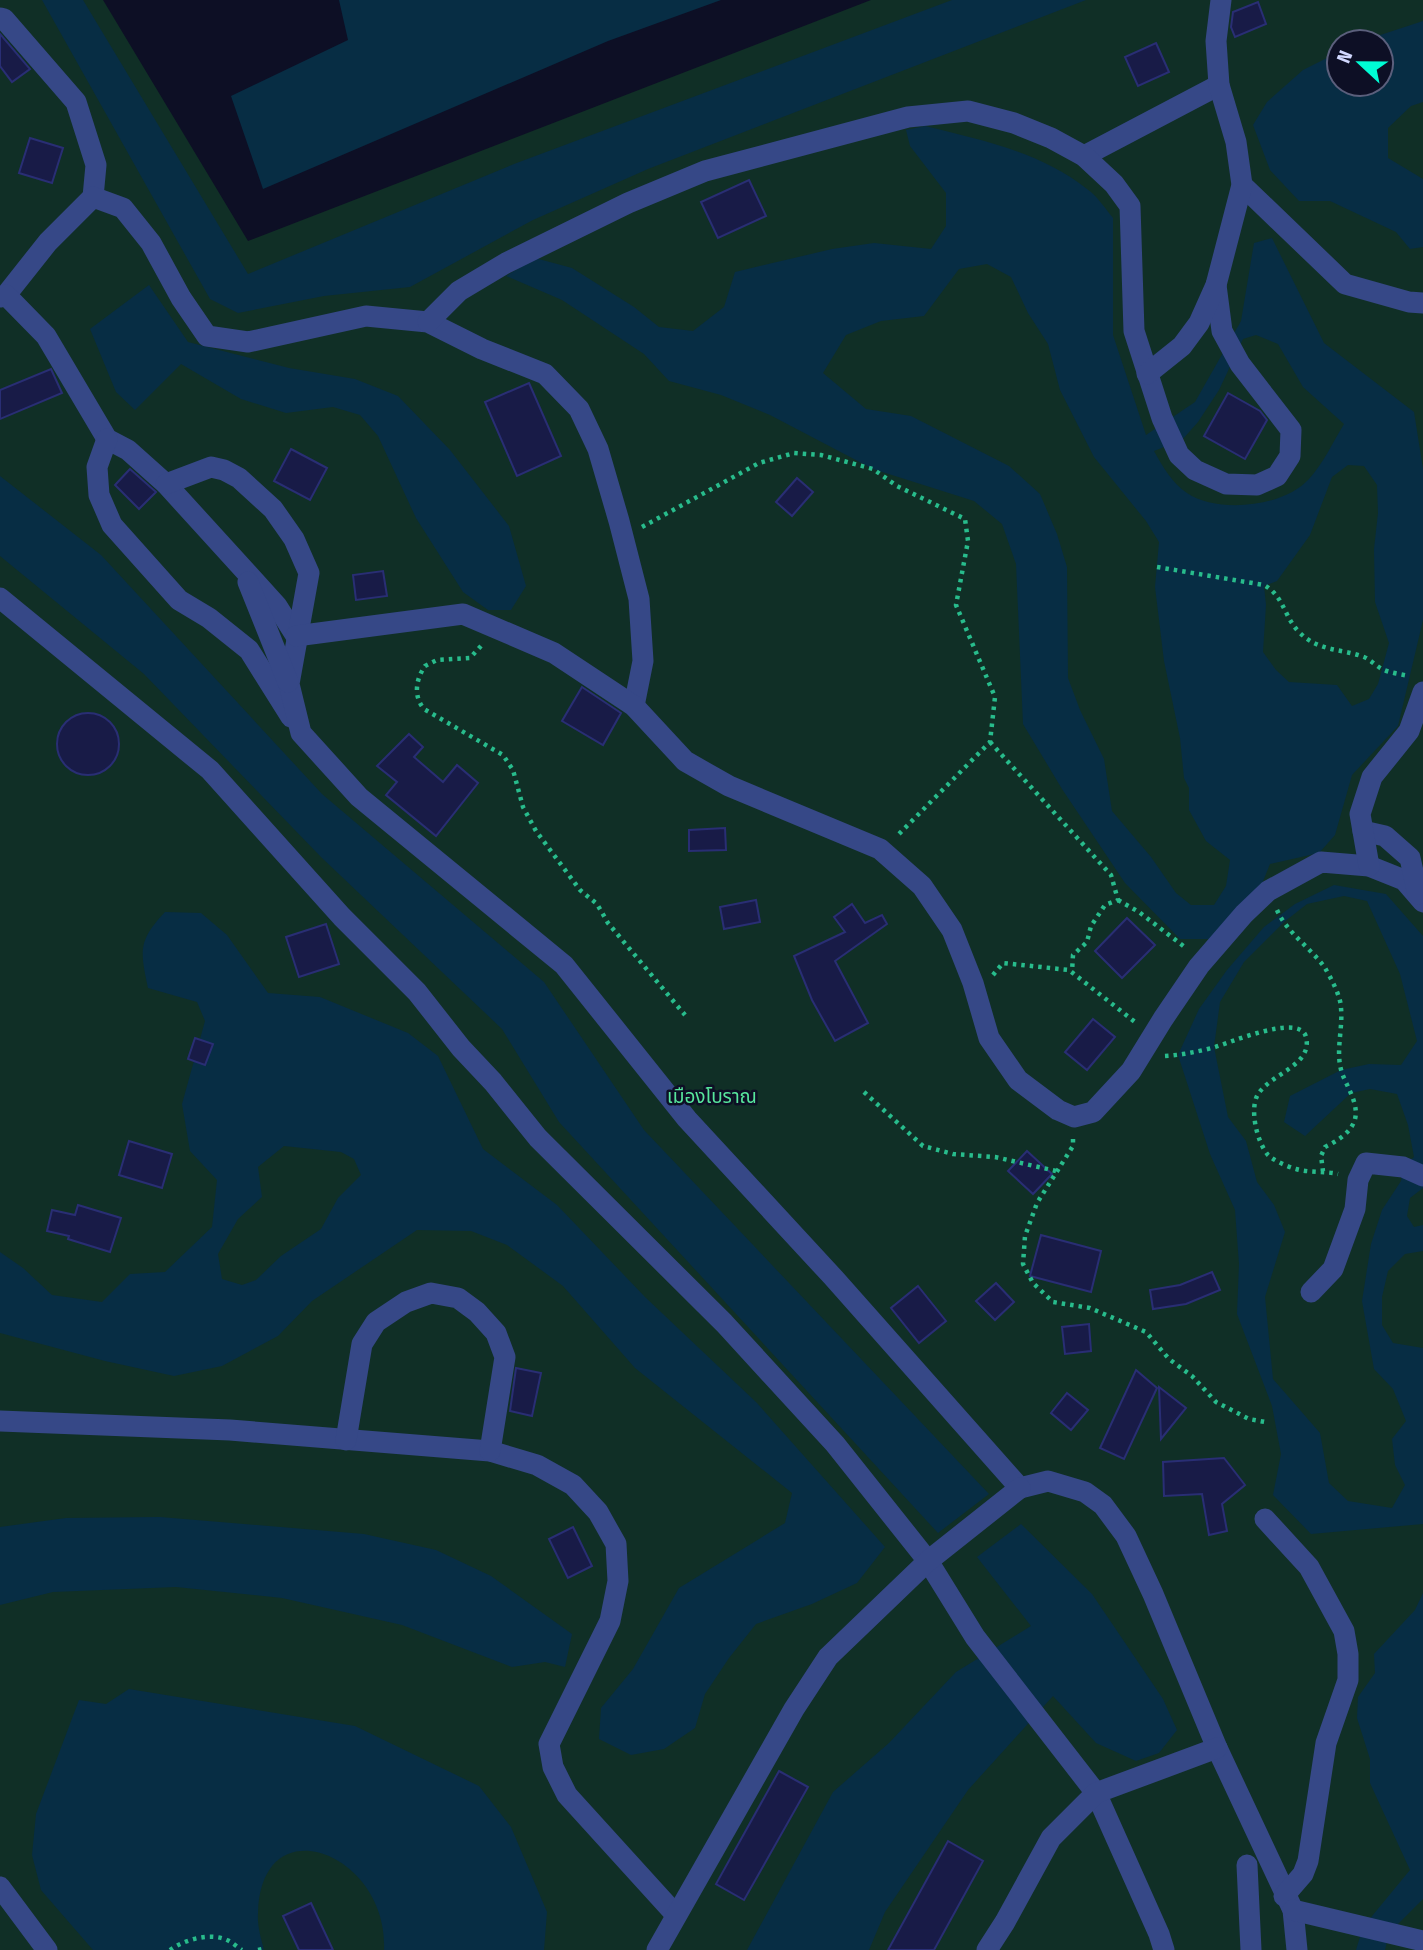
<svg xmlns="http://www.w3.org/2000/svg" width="1423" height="1950" font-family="'Fira Sans Condensed','Noto Sans Thai',sans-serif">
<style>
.green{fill:#102f26;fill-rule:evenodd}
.water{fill:#072d44;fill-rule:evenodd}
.building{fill:#181b47;stroke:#292e74;stroke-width:2}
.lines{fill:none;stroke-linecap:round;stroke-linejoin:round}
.path{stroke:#28bc8c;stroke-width:4.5;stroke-dasharray:3.5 5;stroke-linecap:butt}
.minor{stroke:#364887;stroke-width:21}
.labels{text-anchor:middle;stroke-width:5;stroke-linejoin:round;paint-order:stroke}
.park-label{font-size:19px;fill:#57e69c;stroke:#0d0f25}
</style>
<rect width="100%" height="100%" fill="#0d0f25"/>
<!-- green -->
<path class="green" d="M0,0H103L248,241L871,0H1423V1950H0ZM1339,42H1381V84H1339Z"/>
<!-- water -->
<g class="water">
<path d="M42,0H83L248,274L514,164L952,0H1086L648,169L533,220L410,287L324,296L238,313L210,299Z"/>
<path d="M339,0H721L608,41L263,189L231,96L348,40Z"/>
<path d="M1423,21V102L1411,106L1388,128V158L1423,179V247L1410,249L1396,232L1330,201H1299L1270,170L1253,125L1267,102L1303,70L1339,52V84H1381V42H1359Z"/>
<path d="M925,126C982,140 1040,152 1087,189C1097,196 1105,208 1113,218V335L1146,435L1195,402L1241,321L1254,243L1272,238L1324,343L1414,412L1423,469V620L1398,726L1352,775L1335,835L1319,853L1270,864L1257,896L1209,939H1180L1125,883L1062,789L1023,724L1016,564L1002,524L974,501L873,469L770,415L721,395L669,381L644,354L562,300L506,276L535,258L572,268L634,307L659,327L693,331L724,307L735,272L832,249L874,243L931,249L946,226V193L910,146L906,130ZM987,264L1011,277L1028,313L1048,344L1060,390L1094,457L1146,521L1159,542L1155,587L1164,661L1180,738L1184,778L1189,788V810L1206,841L1230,860L1226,886L1214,905H1191L1176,893L1151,857L1112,811L1104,759L1080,710L1068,678L1067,567L1057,534L1040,494L1009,466L911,416L866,409L823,373L846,335L881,321L924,316L959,269ZM1256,335L1278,344L1303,387L1344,424C1333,442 1323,464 1309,479C1284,507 1218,514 1187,493C1172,483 1163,467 1154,451L1182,440L1198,422L1219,390L1243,339ZM1348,465L1364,466L1377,485L1378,513L1374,549L1375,602L1389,643L1378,684L1369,699L1352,706L1337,685L1289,682L1276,670L1263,652L1266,605L1264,586L1277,581L1310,535L1332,477Z"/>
<path d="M149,285L188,342L289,368L355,379L398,396L450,450L509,526L526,586L511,610H488L463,592L416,518L378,436L360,415L333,407L286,413L241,399L181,364L135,410L116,392L90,329Z"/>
<path d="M0,476L101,555L322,794L544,982L644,1130L989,1494L938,1533L559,1122L502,1029L321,857L144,674L0,556Z"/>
<path d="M1334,885L1386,894L1423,936V1188L1410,1198L1407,1216L1414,1227L1423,1225V1251L1405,1254L1388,1271L1382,1297V1325L1393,1343L1423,1348V1524L1311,1534L1273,1495L1281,1454L1272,1406L1237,1314L1239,1264L1235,1210L1210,1154L1178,1055L1199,1009L1227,970L1264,927L1295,904ZM1344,896L1367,901L1400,974L1417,1041L1401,1065L1369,1064L1341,1070L1290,1096L1284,1122L1305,1136L1351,1093L1370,1089L1397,1094L1408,1125L1414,1157L1403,1167L1401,1181L1382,1210L1371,1244L1362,1301L1374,1369L1393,1389L1406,1421L1392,1439L1395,1465L1405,1485L1392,1508L1348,1501L1329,1483L1320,1433L1273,1379L1265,1297L1285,1232L1274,1205L1257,1182L1246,1141L1228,1117L1214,1047L1220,1002L1244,962L1284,922L1307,904Z"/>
<path d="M165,912L201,913L227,935L268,993L320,997L408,1033L438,1056L483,1149L557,1205L645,1297L757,1403L885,1547L857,1583L812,1604L756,1624L729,1658L705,1694L695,1728L664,1749L631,1755L599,1739L601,1708L633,1669L679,1588L785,1523L792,1493L635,1368L563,1286L507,1245L471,1231L417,1230L312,1301L278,1336L222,1366L174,1376L105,1361L0,1333V1252L23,1268L52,1295L102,1302L130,1274L165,1272L212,1227L217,1180L190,1151L182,1104L205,1021L197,1002L148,988C140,950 138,941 165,912ZM284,1146L341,1152L354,1159L361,1175L338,1198L321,1229L281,1256L256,1280L242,1285L222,1279L218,1254L238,1219L262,1197L258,1167Z"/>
<path d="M160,1517L364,1534L436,1550L491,1576L572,1634L565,1667L545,1662L512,1667L402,1625L282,1598L176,1587L53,1592L0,1605V1527L66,1518Z"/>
<path d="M1021,1524L1092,1594L1163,1699L1177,1730L1159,1753L1136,1761L1096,1743L1053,1696L968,1790L885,1912L869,1950H747L833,1792L889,1743L956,1672L1031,1626L977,1557Z"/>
<path d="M1423,1593V1899L1389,1933L1385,1950H1356L1363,1927L1410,1870L1370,1783V1759L1357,1718L1358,1697L1375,1673L1374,1654L1415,1610Z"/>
<path d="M129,1689L355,1726L479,1786L511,1827L547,1912L544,1950H384C389,1854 261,1803 258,1913C257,1925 261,1938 264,1950H93L41,1890L32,1855L36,1814L79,1700L106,1704Z"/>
</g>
<!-- building -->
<g class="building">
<path d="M1258,2L1266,24L1235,37L1231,27L1233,12Z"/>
<path d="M0,34L30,69L12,82L0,66Z"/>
<path d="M1156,43L1169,72L1138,86L1125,57Z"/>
<path d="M30,138L63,148L52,183L19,173Z"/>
<path d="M749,180L766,216L718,238L701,202Z"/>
<path d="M51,369L62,393L0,419V390Z"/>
<path d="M529,383L561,456L517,476L485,402Z"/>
<path d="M1228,393L1260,411L1267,420L1245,459L1204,436Z"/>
<path d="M291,449L327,468L310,500L274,481Z"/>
<path d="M130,469L156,492L139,509L115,485Z"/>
<path d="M797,478L813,492L792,516L776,502Z"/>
<path d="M383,571L387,596L356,600L353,575Z"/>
<path d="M582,687L621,713L603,745L562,721Z"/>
<circle cx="88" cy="744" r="31"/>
<path d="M409,734L423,747L414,757L443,782L457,765L478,783L436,836L386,795L397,782L377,766Z"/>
<path d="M725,828L726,850L689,851V830Z"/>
<path d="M756,900L760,922L724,929L720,907Z"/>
<path d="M852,904L865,923L882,915L887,924L835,961L868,1023L835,1041L812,1000L794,956L845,932L834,917Z"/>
<path d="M1127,918L1155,945L1122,978L1095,951Z"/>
<path d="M326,924L339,964L299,977L286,937Z"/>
<path d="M1093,1019L1115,1037L1087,1070L1065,1052Z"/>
<path d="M195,1038L213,1044L205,1065L188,1059Z"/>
<path d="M129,1141L172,1154L162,1188L119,1175Z"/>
<path d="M1027,1151L1052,1174L1033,1194L1008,1171Z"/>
<path d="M78,1205L121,1218L110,1252L68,1239L69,1236L47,1231L52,1210L75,1215Z"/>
<path d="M1041,1235L1101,1251L1091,1292L1030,1276Z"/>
<path d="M1212,1272L1220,1290L1186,1304L1153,1309L1150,1290L1180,1285Z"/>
<path d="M996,1283L1014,1302L995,1320L976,1301Z"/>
<path d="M918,1286L946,1321L919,1343L891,1308Z"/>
<path d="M1089,1324L1091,1351L1065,1354L1062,1327Z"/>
<path d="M516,1368L541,1373L532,1416L510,1411Z"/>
<path d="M1136,1370L1157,1388L1124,1459L1100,1448Z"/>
<path d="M1159,1387L1186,1408L1161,1439Z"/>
<path d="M1067,1393L1088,1410L1071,1430L1051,1413Z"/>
<path d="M1224,1458L1245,1485L1222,1504L1227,1531L1209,1535L1202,1494L1164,1496L1163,1462Z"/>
<path d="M573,1527L592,1566L568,1578L549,1539Z"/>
<path d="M779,1771L808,1787L744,1900L716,1884Z"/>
<path d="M948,1841L983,1861L934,1950H888Z"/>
<path d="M311,1903L333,1950H299L283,1916Z"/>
</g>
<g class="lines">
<!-- path -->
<g class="path">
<path d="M642,527L759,463L794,453L821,455L873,469L897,486L965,519L968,541L956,605L995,697L990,742L898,835"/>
<path d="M1157,567L1264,585C1284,596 1284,617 1299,632C1319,652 1340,648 1364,657C1371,660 1376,666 1382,669C1390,673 1400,674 1409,676"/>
<path d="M481,646L470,658L437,660L425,666C416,679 413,696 424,709L503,755L513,770L523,807L536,831L580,890L597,904L608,923L685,1015"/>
<path d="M990,742L1111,875L1118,900L1105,905L1091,926L1087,942L1073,955L1072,972"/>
<path d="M1118,900L1139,912L1186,948"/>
<path d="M1277,910C1287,933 1311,948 1325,968C1331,978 1341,997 1341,1008C1343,1030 1335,1052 1342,1073C1347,1087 1359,1104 1355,1119C1351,1133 1337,1141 1325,1147L1321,1156L1323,1171"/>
<path d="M993,975L1003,963L1069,970L1135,1022"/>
<path d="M1165,1056C1181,1055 1196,1052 1212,1048C1227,1044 1300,1012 1306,1037C1313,1065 1272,1073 1258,1094C1249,1109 1257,1142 1268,1155C1273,1160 1288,1167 1296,1169C1310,1173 1325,1171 1338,1174"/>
<path d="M864,1092L923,1146L953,1154L995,1157L1056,1171"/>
<path d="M1073,1139V1146L1037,1203L1025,1236L1023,1264L1033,1283L1053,1302L1090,1308L1146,1332L1169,1359L1192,1376L1216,1402L1249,1419L1265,1422"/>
<path d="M170,1950C184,1940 209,1932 227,1940C232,1942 237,1947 242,1950"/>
<path d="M258,1950L263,1949"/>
</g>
<!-- minor -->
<g class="minor">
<path d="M0,18L4,19L76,102L96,165L93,197"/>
<path d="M1084,156L1219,85"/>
<path d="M1242,185L1345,284L1409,302L1423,303"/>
<path d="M6,295L48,242L93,197L123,208L151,243L181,298L207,336L248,342L366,316L428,322L482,349L545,374L579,409L598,449L619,521L639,599L643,661L634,706"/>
<path d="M0,297L6,295L46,336L107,439L128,450L166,484L277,606L296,636"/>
<path d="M428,322L459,291L506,263L628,203L705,171L908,117L968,111L1014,123L1051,138L1084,156L1114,184L1130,206L1134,331L1162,418L1179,455L1195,470L1226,484L1257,485L1277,476L1290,456L1291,430L1240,364L1222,331L1216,285"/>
<path d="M1147,374L1182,346L1199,323L1216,285L1242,185L1236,142L1219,85L1216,41L1221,0"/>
<path d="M107,439L97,467L99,495L112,525L179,600L209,618L249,650L291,717"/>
<path d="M166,484L211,467L224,470L239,478L273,509L294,539L309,573L289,684L301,733L359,797L564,965L687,1119L832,1276L1020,1488L1048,1481L1085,1492L1103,1505L1126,1536L1153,1594L1217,1748L1293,1910L1297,1950"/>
<path d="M248,582L288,682"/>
<path d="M0,598L210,770L342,917L417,992L461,1048L493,1082L538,1138L724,1323L835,1444L928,1561L975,1637L1096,1793L1159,1934L1164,1950"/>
<path d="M296,636L463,614L554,653L634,706L685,761L729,786L880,849L922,886L952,930L973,983L989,1038L1018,1080L1058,1110L1074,1117L1093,1112L1131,1071L1163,1019L1199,966L1244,914L1268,891L1321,862L1369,866L1404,880L1423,902"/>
<path d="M1363,831L1385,836L1410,858L1418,894"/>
<path d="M1369,866L1360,814L1372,777L1409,731L1423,692"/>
<path d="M1311,1292L1333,1269L1355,1209L1358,1180L1366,1163L1403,1167L1423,1176"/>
<path d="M0,1421L230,1430L490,1451L537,1465L573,1485L598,1512L616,1544L618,1581L610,1621L549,1744L553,1767L567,1795L676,1915"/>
<path d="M346,1440L362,1344L376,1322L406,1302L431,1293L458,1298L477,1312L496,1333L505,1357L490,1451"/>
<path d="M1265,1519L1309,1567L1344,1631L1348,1654V1680L1326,1743L1308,1861L1303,1874L1284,1896"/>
<path d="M1247,1865L1251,1950"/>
<path d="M0,1887L47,1950"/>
<path d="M1293,1910L1423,1941"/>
<path d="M657,1950L794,1709L828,1657L928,1561L1020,1488"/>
<path d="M987,1950L1005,1922L1051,1838L1096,1793L1217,1748"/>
</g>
</g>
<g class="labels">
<!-- park labels -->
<g class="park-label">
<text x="712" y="1103">เมืองโบราณ</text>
</g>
</g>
<!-- north arrow -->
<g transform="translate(1360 63) rotate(292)"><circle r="33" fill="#0d0f25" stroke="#5b5f7c" stroke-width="2"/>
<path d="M0-5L12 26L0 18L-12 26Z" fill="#00fcd4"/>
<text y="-10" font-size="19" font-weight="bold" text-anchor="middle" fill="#d1d8ff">N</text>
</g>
</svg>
